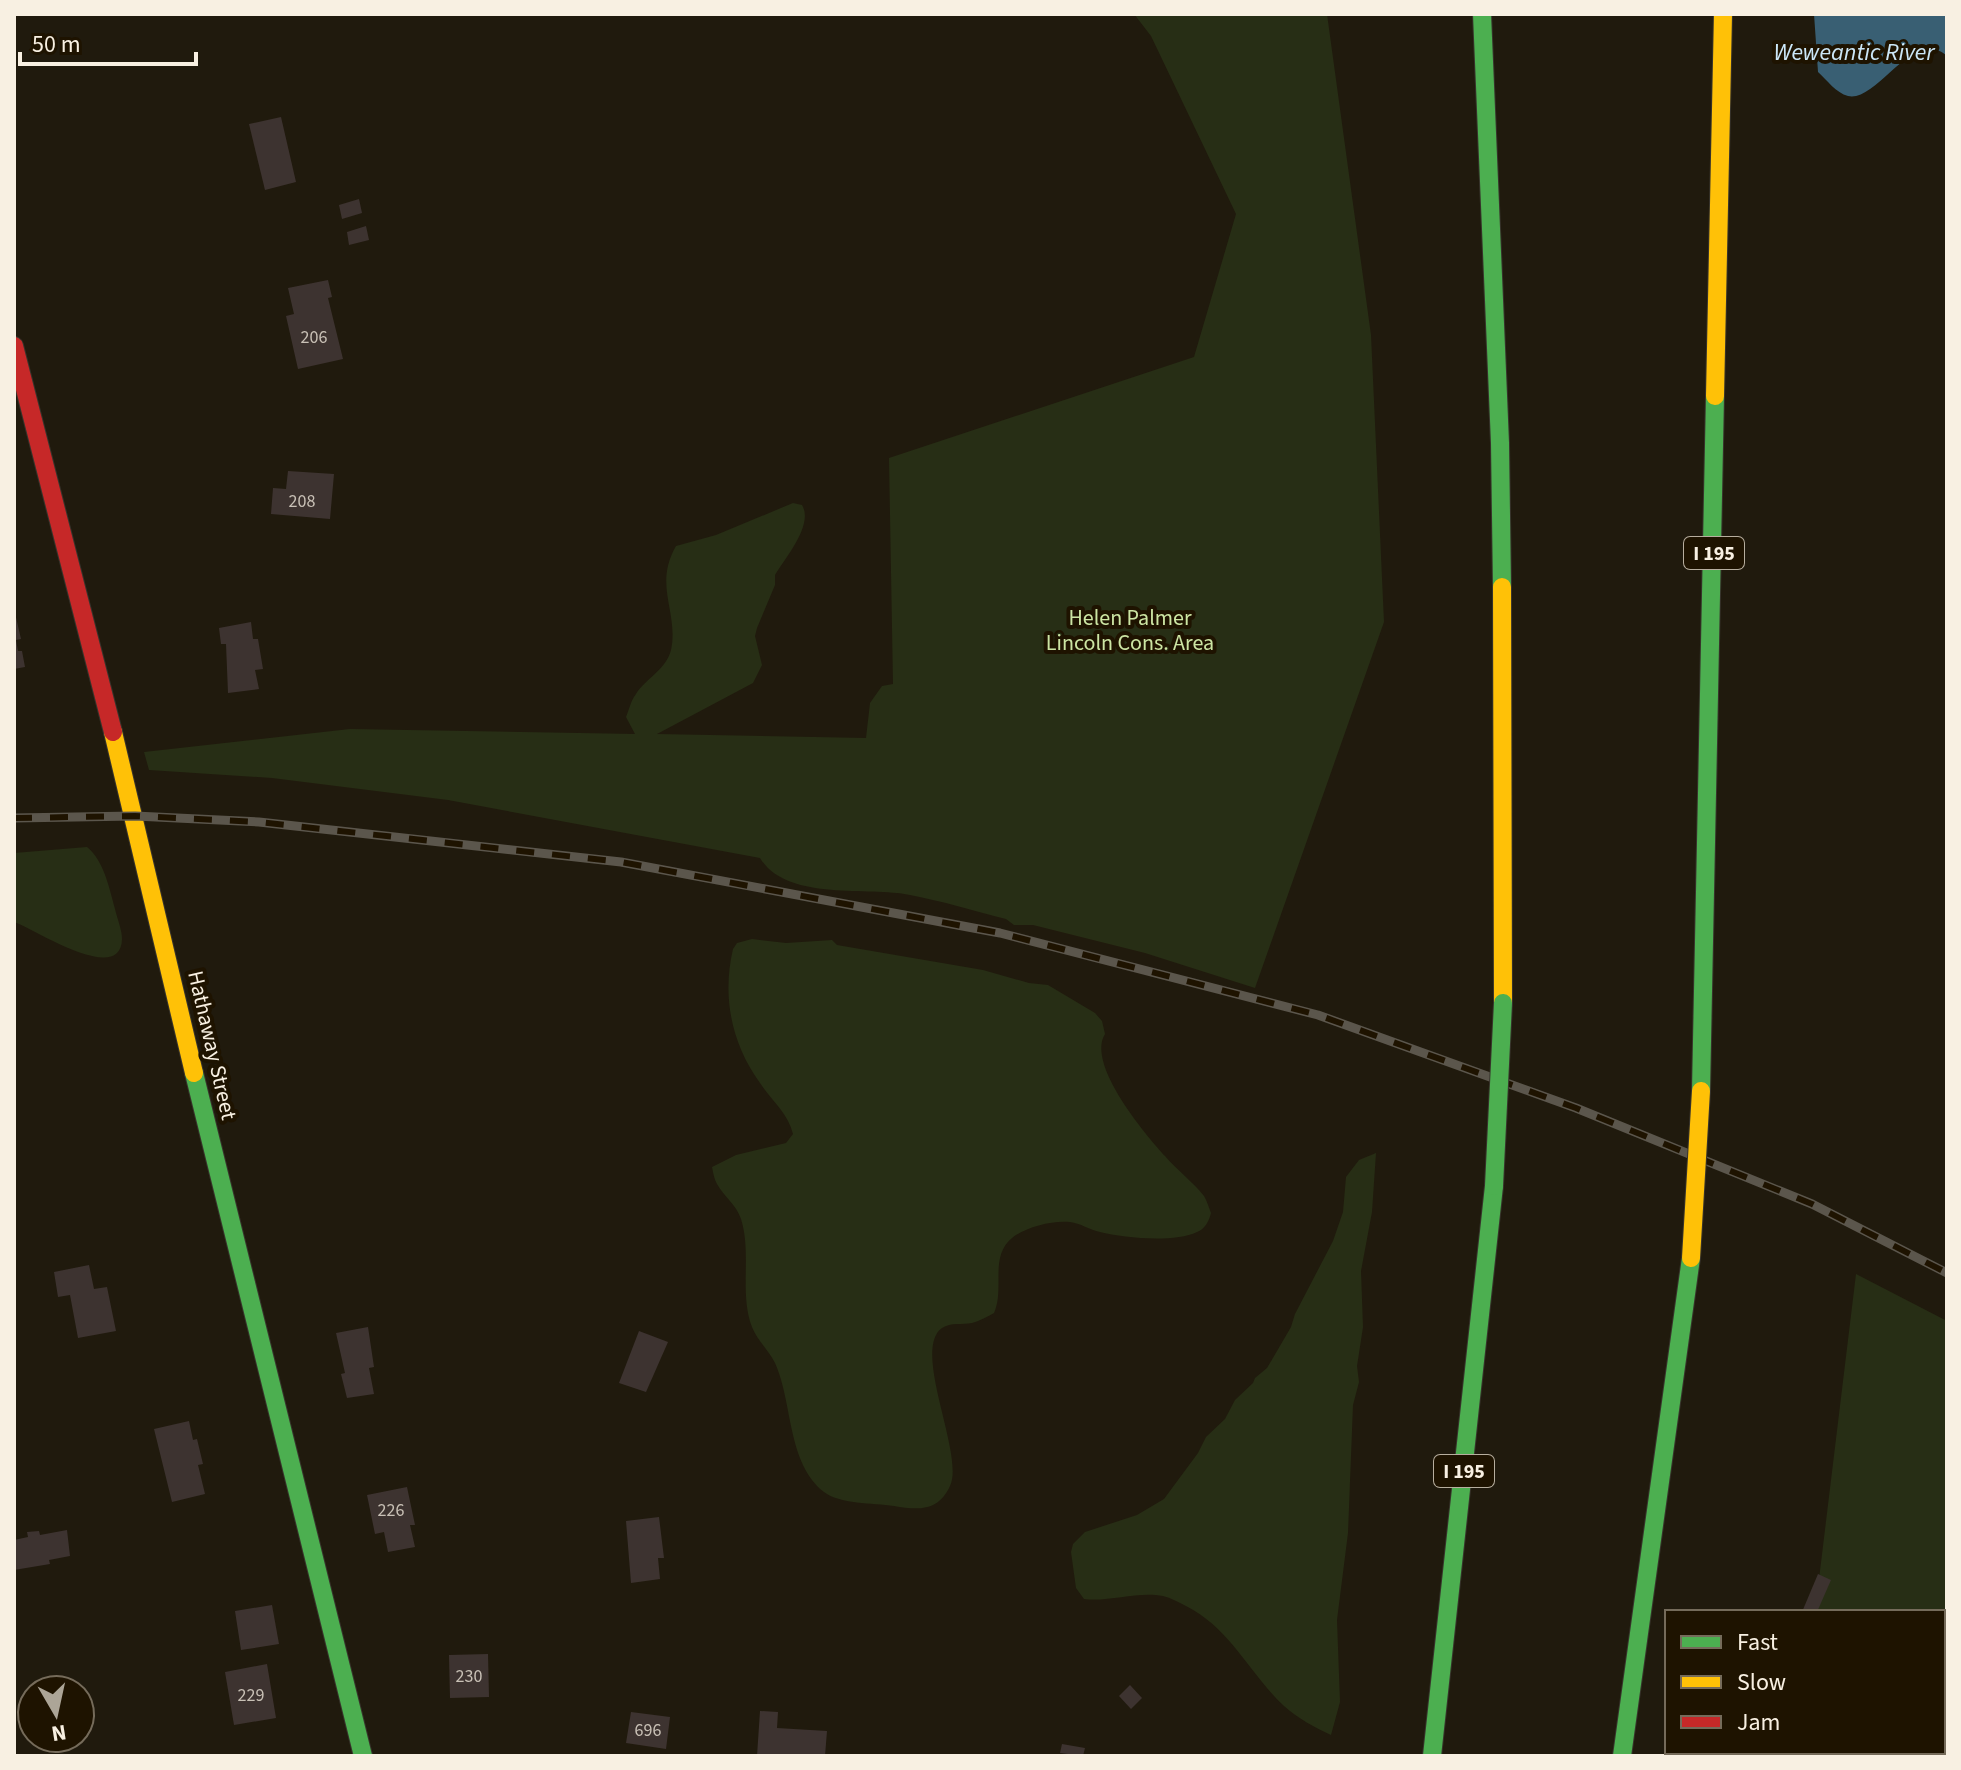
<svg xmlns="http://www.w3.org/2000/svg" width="1961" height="1770" font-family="'Source Sans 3',sans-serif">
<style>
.green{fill:#272e15}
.water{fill:#395f73}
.building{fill:#3d3330}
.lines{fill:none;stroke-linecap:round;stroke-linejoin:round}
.fast-casing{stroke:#38342c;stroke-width:20}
.slow-casing{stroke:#38342c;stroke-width:20}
.jam-casing{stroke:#38342c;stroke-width:20}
.fast{stroke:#4caf50;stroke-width:18}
.slow{stroke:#ffc107;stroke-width:18}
.jam{stroke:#c62828;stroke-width:18}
.rail-casing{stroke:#5b564c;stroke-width:9}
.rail{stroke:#1e1300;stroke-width:6;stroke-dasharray:18;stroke-linecap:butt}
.fast-bridge-casing{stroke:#38342c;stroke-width:20;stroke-linecap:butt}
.slow-bridge-casing{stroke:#38342c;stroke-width:20;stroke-linecap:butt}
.fast-bridge{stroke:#4caf50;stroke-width:18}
.slow-bridge{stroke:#ffc107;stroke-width:18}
.labels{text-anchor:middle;stroke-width:8;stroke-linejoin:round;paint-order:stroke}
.number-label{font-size:18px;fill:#c9c1b6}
.shield{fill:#1e1300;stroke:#b7ae9e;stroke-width:2}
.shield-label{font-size:20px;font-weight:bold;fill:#f8f0e2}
.park-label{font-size:22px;fill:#cce5a3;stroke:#1e1300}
.street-label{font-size:22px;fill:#f8f0e2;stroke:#1e1300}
.water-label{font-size:24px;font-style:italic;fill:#cce7f7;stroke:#1e1300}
</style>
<rect width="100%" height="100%" fill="#201a0d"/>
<!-- green -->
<g class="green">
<path d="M1134,14H1327L1371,335L1384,622L1255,988L1145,953L1033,925H1014L1006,919C974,911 942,901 910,895C867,886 787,902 760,858L448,800L272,778L149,770L144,752L350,729L635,734L626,717C629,710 631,700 636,694C646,678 666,670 671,650C679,612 653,586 676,546L716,535L793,503L802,505C814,525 785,558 775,575V585L757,628L755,636L762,665L753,683L657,734L866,738L870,703L882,686L893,684L889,458L1194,357L1236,214L1151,36Z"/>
<path d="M87,847C104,861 109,887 115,909C117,918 122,930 122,939C121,987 31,927 14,922V853Z"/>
<path d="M752,939L786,943L832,940L837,945L983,970L1029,983L1048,985L1095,1013L1102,1021L1105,1034C1086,1064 1145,1134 1165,1156C1177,1170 1193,1182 1204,1196C1207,1201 1209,1208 1211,1213C1209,1221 1205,1229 1197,1232C1174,1243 1124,1238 1100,1232C1090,1230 1080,1223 1070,1222C1053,1220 1025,1227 1012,1238C989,1257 1005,1289 994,1313C987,1317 979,1321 972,1323C962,1325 951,1322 942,1328C911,1350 965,1455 950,1486C938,1512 918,1510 894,1506C873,1503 839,1504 824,1492C787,1463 793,1403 775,1363C769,1351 757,1340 752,1327C739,1293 752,1254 741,1219C736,1204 724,1197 717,1184C714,1179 713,1172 712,1167L736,1155L786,1143L793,1134C788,1113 772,1101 760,1083C731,1043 722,996 733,949L737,943Z"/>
<path d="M1376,1153L1372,1212L1361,1271L1363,1327L1357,1366L1359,1382L1353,1405L1348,1533L1337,1620L1340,1702L1331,1735C1314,1727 1299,1719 1284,1706C1249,1673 1231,1629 1186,1606C1178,1602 1171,1598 1163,1596C1138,1591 1110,1602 1084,1599L1076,1588L1071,1552L1073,1544L1085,1532L1137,1515L1164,1499L1198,1453L1206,1437L1225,1419L1235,1400L1253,1383L1255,1378L1267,1368L1291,1327L1295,1314L1333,1241L1343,1212L1346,1177L1359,1160Z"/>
<path d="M1856,1274L1947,1321V1756H1797L1798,1752H1943V1612H1815Z"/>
</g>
<!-- water -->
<path class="water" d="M1814,14H1947V56C1913,26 1877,103 1848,96C1836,93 1827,80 1818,72Z"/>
<!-- building -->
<g class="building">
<path d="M281,117L296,182L265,190L249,124Z"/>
<path d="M359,199L362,213L342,219L339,205Z"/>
<path d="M366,226L369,240L349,245L347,232Z"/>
<path d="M328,280L332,297L328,298L343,359L298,369L286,316L294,314L288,288Z"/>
<path d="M288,471L334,474L330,519L271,514L273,488L286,489Z"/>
<path d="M15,613L21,639L16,640L18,651H22L25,667L14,669Z"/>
<path d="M251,622L253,639H258L263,669L255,670L259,689L228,693L226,644H221L219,628Z"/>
<path d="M89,1265L94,1289L107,1287L116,1331L78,1338L70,1295L58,1297L54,1272Z"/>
<path d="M368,1327L374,1367L369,1368L374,1394L347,1398L341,1374L345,1373L336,1333Z"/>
<path d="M639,1331L668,1342L646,1392L619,1383Z"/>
<path d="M189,1421L193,1440L197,1439L203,1464L198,1465L205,1494L172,1502L154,1429Z"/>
<path d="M407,1487L415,1525H410L415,1547L388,1552L384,1532L375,1534L367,1495Z"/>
<path d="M659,1517L664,1558H658L660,1579L631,1583L626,1521Z"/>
<path d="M67,1530L70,1556L49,1560L50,1564L14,1570V1540L28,1537L27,1532L39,1531L40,1535Z"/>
<path d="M1818,1574L1831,1580L1817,1612H1802Z"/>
<path d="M272,1605L279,1644L241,1650L235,1611Z"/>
<path d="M488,1654L489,1697L450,1698L449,1655Z"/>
<path d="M267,1664L276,1718L234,1725L225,1672Z"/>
<path d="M1130,1685L1142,1698L1131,1709L1119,1696Z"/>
<path d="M760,1711L778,1712L777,1728L827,1731L825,1756H757Z"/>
<path d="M631,1712L670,1717L666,1749L626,1743Z"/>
<path d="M1062,1744L1085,1748L1083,1756L1060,1753Z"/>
</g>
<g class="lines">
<defs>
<g id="fast">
<path d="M1482,14L1500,443L1502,587"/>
<path d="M194,1073L363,1756"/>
<path d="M1701,1091L1715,396"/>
<path d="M1432,1756L1494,1186"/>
<path d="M1622,1756L1691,1258"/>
</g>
<g id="slow">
<path d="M1715,396L1723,14"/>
<path d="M1502,587L1503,1003"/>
<path d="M113,732L194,1073"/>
</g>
<path id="jam" d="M14,346L113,732"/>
</defs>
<!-- fast casing -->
<use href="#fast" class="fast-casing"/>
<!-- slow casing -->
<use href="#slow" class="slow-casing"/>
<!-- jam casing -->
<use href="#jam" class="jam-casing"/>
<!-- fast -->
<use href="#fast" class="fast"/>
<!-- slow -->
<use href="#slow" class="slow"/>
<!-- jam -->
<use href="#jam" class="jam"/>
<defs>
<path id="rail" d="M14,818L135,816L259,822L621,862L1000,933L1318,1015L1576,1108L1812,1204L1947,1273"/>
</defs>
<!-- rail casing -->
<use href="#rail" class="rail-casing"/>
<!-- rail -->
<use href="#rail" class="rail"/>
<defs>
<path id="fast-bridge" d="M1494,1186L1503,1003"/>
<path id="slow-bridge" d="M1691,1258L1701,1091"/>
</defs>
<!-- fast-bridge casing -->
<use href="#fast-bridge" class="fast-bridge-casing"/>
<!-- slow-bridge casing -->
<use href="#slow-bridge" class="slow-bridge-casing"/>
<!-- fast-bridge -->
<use href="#fast-bridge" class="fast-bridge"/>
<!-- slow-bridge -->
<use href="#slow-bridge" class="slow-bridge"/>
</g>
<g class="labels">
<!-- number labels -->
<g class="number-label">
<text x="314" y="343">206</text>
<text x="302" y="507">208</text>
<text x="391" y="1516">226</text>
<text x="469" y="1682">230</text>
<text x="251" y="1701">229</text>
<text x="648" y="1736">696</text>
</g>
<!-- shield labels -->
<g class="shield">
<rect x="1684" y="537" width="60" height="32" rx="6"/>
<rect x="1434" y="1455" width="60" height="32" rx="6"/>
</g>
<g class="shield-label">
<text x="1714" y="560">I 195</text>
<text x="1464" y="1478">I 195</text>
</g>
<!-- park labels -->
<g class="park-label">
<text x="1130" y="625">Helen Palmer<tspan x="1130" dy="25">Lincoln Cons. Area</tspan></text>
</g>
<!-- street labels -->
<g class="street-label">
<text transform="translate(213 1045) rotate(77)" y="8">Hathaway Street</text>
</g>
<!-- water labels -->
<g class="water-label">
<text x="1854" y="60">Weweantic River</text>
</g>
</g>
<!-- border -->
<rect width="1961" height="1770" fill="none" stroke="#f8f0e2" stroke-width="32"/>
<!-- legend -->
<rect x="1665" y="1610" width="280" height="144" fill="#1e1300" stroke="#756b5a" stroke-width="2"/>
<rect x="1681" y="1636" width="40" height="12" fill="#4caf50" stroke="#756b5a" stroke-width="2"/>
<text x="1737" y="1650" font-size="24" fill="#f8f0e2">Fast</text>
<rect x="1681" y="1676" width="40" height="12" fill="#ffc107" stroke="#756b5a" stroke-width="2"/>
<text x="1737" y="1690" font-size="24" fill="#f8f0e2">Slow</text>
<rect x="1681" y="1716" width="40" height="12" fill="#c62828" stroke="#756b5a" stroke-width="2"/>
<text x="1737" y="1730" font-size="24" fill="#f8f0e2">Jam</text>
<!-- north arrow -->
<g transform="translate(56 1714) rotate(171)"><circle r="38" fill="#1e1300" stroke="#756b5a" stroke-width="2"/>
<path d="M0-6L14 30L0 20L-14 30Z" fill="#aca597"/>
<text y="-12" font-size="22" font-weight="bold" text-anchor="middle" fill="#f8f0e2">N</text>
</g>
<!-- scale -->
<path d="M20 52v12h176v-12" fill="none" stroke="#f8f0e2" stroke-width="4"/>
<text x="32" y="52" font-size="24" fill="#f8f0e2" stroke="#1e1300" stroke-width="6" paint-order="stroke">50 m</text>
</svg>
